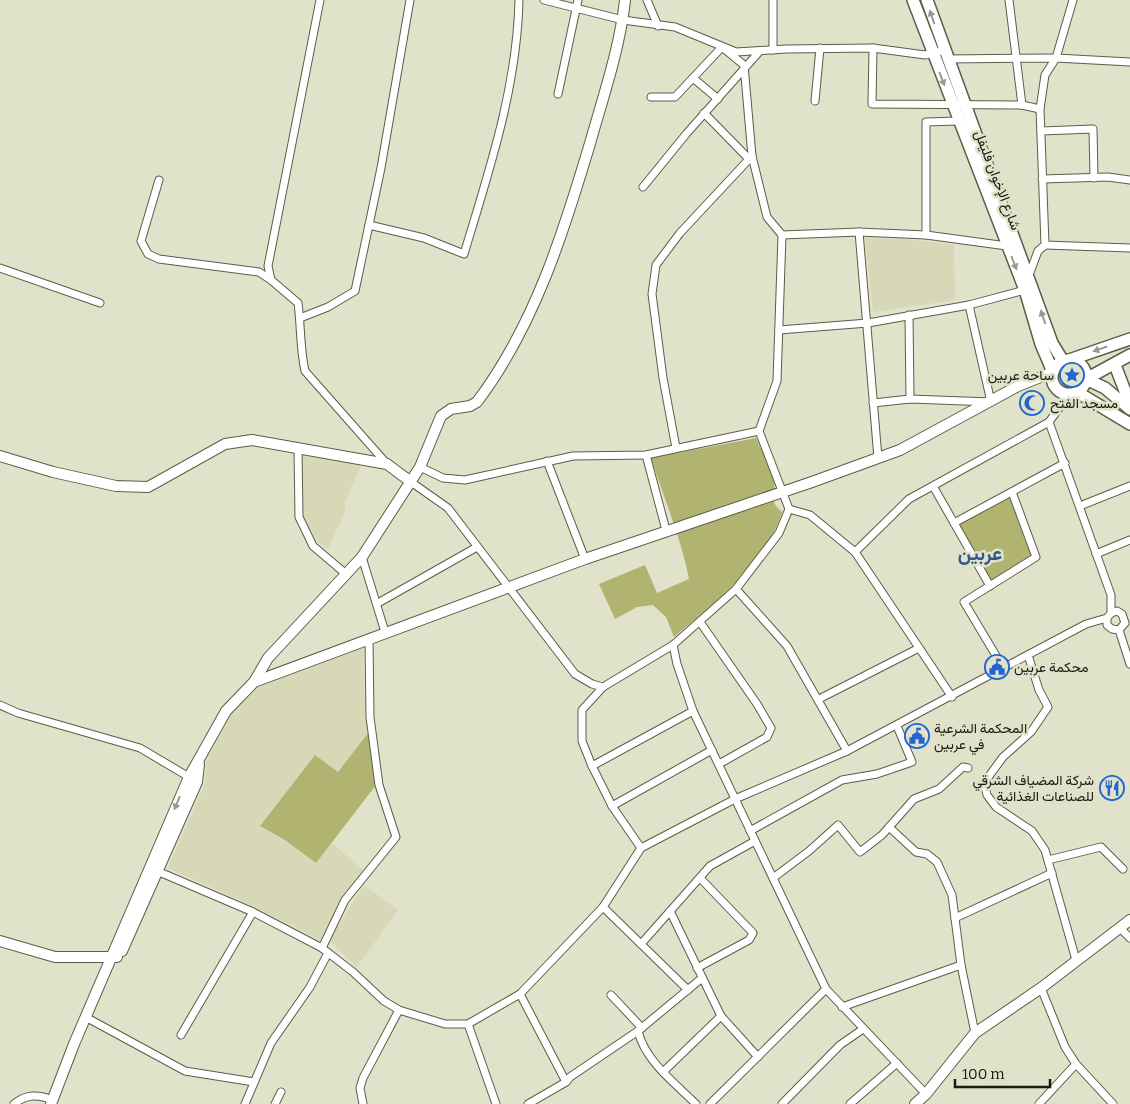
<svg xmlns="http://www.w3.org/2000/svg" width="1130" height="1104" font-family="Bitter,Vazirmatn,serif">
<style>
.built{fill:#d6d8b8}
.green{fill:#b1b371}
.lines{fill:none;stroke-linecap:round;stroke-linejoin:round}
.street-casing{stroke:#5c5d48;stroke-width:9}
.secondary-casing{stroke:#5c5d48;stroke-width:12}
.primary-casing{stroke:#5c5d48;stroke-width:14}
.street{stroke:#fff;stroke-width:7}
.secondary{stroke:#fff;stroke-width:10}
.primary{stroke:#fff;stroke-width:11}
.oneway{fill:#989894}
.labels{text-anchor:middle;stroke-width:5;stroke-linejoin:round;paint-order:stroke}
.street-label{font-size:14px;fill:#1a1a11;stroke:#e0e2c9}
.poi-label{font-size:14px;fill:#1a1a11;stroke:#e0e2c9;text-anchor:start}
.district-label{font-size:19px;font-weight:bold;fill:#33568d;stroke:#e0e2c9}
</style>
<rect width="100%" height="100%" fill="#e0e2c9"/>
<!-- built -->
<g class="built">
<path d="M865,238L905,239L954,245L955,300L873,312Z"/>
<path d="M300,453L362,464L345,501V512L328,549L312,538L302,513Z"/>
<path d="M363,648L365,716L369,732L338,772L315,755L260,825L285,840L316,863L332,843L364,871L343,897L320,940L251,905L168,868L205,783L206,762L231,715L256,687Z"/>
<path d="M364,885L398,910L357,967L329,940Z"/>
</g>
<!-- green -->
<g class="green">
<path d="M756,438C762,451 770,465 774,479C777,491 767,501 782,512C765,565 715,602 674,637L666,617L653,605L637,607L615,619L599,584L645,565L657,593L689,579C681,538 664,498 651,458Z"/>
<path d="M1010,496L1033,556L991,582L958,524Z"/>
<path d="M369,732L376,785L316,863L285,840L260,826L315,755L338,772Z"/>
</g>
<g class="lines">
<defs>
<g id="street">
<path d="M320,0L268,266L271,280L298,303C301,326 300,349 305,371L387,464"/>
<path d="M544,0L623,20L675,27L736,52L786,49L873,48L925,55L944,50"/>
<path d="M647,0L658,26"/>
<path d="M1009,0L1022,105"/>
<path d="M873,48L872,104L1022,105L1040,109"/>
<path d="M773,50V0"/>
<path d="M947,59L1056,58L1130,62"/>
<path d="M693,78L718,99"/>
<path d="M558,94L578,0"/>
<path d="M651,97H675L722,47"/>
<path d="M815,101L820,48"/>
<path d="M704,113L749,159"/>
<path d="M1041,131L1093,129L1094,178"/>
<path d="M1042,179L1108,177L1130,180"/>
<path d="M159,180L141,241L148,254L159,259L259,272L271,280"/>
<path d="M643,187L687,133L759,52"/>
<path d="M369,225L424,238L464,254C489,171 517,88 519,0"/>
<path d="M859,232L878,458"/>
<path d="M782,235L859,232L926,235L1007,246"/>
<path d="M926,235V122L958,121"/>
<path d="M1045,245L1130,248"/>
<path d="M0,268L100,303"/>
<path d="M1029,275L1038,251L1045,245L1040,109L1045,75L1056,58L1073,0"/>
<path d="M909,315L910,399"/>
<path d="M300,318L328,307L355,291L381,168L410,0"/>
<path d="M779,330L868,323L969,305L1025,290"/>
<path d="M1070,393L1049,422L1111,595V613"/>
<path d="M873,403L910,399L991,402L969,305"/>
<path d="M676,448L663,378L652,294L656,265L680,233L752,156"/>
<path d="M298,449L299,517L313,546L346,574"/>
<path d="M646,455L666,530"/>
<path d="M547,461L585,559"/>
<path d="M420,467L443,478L465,480L573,456L646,455L759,431"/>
<path d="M411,482L448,508L575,674L592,684L603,687L673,645L736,589L779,533L789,509L759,431L777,381L782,235L767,217L752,156L744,65L722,47"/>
<path d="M933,486L990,586"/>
<path d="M1080,506L1130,486"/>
<path d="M789,509L810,515L855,552L952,697"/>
<path d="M954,523L1065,463"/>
<path d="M855,552L909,499L1049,422"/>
<path d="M1096,554L1130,540"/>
<path d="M362,557L385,632"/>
<path d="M736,589L787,646L847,751"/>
<path d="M378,603L477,547"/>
<path d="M700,622L757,704L771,728L767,737L719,764"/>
<path d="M1119,630L1130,664"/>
<path d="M673,645L677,664L693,711L826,989L926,1094"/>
<path d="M1028,655L1039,690L1048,707L1031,732L1003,757L984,783L987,795L996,807L1032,831L1045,850L1076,960"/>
<path d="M1004,669L964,602L1036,557L1012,492"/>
<path d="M603,687L582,710V741L592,766L612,806L641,848"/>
<path d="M819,699L919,648"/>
<path d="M0,705L18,713L140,748L189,777"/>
<path d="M592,766L693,711"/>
<path d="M612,806L712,750"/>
<path d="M889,827L916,852L927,854L937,862L952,895L961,965L975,1033"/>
<path d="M750,831L842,780L877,774L912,762L897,726"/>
<path d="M1048,860L1101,847L1123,869"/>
<path d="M157,871L253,912L322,948L353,972L384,1001L399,1010L445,1024H468L520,994L603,907L641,848L735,799L847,751L1086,624L1107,618L1111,613L1117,611L1122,614L1125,623L1119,630L1112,629L1107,625V618"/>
<path d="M773,878L809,851L838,825L860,852L882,835L914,799L939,789L963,767L968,768"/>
<path d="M603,907L688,990"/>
<path d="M670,911L721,1016L758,1057"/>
<path d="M955,918L1052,873"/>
<path d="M1120,928L1130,938"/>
<path d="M641,944L710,866L755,841"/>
<path d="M322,948L345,900L396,837L379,785L370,717L369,639"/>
<path d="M697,968L749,940L753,933L700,878"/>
<path d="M1041,988L1065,1047L1076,1064L1113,1104"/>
<path d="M520,994L566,1082"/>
<path d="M611,995L642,1028"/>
<path d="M842,1007L961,965"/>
<path d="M91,1020L185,1071L254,1082"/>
<path d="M468,1024L496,1104"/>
<path d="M638,1031C645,1061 675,1083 696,1104"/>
<path d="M181,1035L253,912"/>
<path d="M663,1072L721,1016"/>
<path d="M14,1104C26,1094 38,1094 53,1100"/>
<path d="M245,1104L271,1043L310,987L328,953"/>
<path d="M275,1104L281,1092"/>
<path d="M363,1104L360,1088L363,1078L399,1010"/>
<path d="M528,1104L566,1082L570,1077L638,1031L702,978"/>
<path d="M710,1104L826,989"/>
<path d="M782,1104L840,1045L863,1029"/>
<path d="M850,1104L897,1063"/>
<path d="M1039,1104L1076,1064"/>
</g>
<g id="secondary">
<path d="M0,456L53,472L116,486L148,487L225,444L252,440L387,464L411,482"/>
<path d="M254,682L268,658L362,557L420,467L441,416L451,409L470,406L477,402C535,325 564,231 591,140C604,94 620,47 625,0"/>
<path d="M0,941L55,957H117"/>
<path d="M122,951L197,782L199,764"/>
<path d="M51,1104L74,1044L189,777L226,711L254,682L585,559L812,482L900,450L1018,386L1053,372"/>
<path d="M915,1104L926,1094L975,1033L1041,988L1130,920"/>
</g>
<g id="primary">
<path d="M913,0L1025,290L1041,344L1053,372"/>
<path d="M927,0L1052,343L1063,361"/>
<path d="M1069,360L1130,339"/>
<circle cx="1069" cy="377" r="17"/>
<path d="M1115,365L1130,404"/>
<path d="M1086,379L1105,388L1130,409"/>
<path d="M1086,379L1130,355"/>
<path d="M1077,392L1130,424"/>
</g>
</defs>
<!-- street casing -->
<use href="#street" class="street-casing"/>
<!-- secondary casing -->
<use href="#secondary" class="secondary-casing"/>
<!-- primary casing -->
<use href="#primary" class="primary-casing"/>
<!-- street -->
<use href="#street" class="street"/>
<!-- secondary -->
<use href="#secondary" class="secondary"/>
<!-- primary -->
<use href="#primary" class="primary"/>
</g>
<!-- one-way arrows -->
<defs><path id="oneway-solid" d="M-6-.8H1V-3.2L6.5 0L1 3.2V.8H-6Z" transform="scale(1.25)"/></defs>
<g class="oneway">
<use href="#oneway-solid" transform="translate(932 17) rotate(-109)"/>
<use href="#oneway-solid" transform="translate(942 79) rotate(69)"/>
<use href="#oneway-solid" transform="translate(1014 263) rotate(69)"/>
<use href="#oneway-solid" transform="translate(1043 317) rotate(-109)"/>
<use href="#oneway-solid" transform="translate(1100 349) rotate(161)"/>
<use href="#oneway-solid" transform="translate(177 803) rotate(113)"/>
</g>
<!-- icons -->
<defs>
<symbol id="sight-ring" viewBox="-11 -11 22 22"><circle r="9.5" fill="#e0e2c9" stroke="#2166d1" stroke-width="1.5"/><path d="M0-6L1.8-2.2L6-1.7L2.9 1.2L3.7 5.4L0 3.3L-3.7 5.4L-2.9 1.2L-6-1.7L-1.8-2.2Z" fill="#2166d1"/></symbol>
<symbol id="mosque-ring" viewBox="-11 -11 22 22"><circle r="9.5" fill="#e0e2c9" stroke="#2166d1" stroke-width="1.5"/><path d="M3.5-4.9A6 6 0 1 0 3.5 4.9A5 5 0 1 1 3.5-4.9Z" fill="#2166d1"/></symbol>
<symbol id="civic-ring" viewBox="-11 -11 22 22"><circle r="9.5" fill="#e0e2c9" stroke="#2166d1" stroke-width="1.5"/><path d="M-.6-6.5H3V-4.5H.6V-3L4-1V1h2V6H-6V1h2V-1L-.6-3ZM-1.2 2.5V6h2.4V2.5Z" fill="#2166d1"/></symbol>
<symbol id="restaurant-ring" viewBox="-11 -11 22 22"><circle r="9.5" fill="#e0e2c9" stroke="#2166d1" stroke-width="1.5"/><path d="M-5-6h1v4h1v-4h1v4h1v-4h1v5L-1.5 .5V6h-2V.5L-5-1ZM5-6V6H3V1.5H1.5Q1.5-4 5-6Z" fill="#2166d1"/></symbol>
</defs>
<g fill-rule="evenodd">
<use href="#sight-ring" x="1058" y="361" width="28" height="28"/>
<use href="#mosque-ring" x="1018" y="389" width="28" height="28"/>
<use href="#civic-ring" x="983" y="653" width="28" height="28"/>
<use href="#civic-ring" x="903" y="722" width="28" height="28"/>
<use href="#restaurant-ring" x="1098" y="774" width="28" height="28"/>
</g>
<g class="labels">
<!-- street labels -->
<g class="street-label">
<text transform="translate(998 180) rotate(69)" y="5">شارع الإخوان فليفل</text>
</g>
<!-- poi labels -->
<g class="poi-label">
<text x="1054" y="380" text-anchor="end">ساحة عربين</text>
<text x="1050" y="408">مسجد الفتح</text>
<text x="1014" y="672">محكمة عربين</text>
<text x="934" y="733">المحكمة الشرعية<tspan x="934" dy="16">في عربين</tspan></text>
<text x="1094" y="785" text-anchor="end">شركة المضياف الشرقي<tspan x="1094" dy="16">للصناعات الغذائية</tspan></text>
</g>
<!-- district labels -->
<g class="district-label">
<text x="980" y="560">عربين</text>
</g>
</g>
<!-- scale -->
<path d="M955 1079v8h95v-8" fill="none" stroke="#1a1a11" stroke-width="2.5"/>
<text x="962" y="1079" font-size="15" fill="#1a1a11" stroke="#e0e2c9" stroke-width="4" paint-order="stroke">100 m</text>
</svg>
